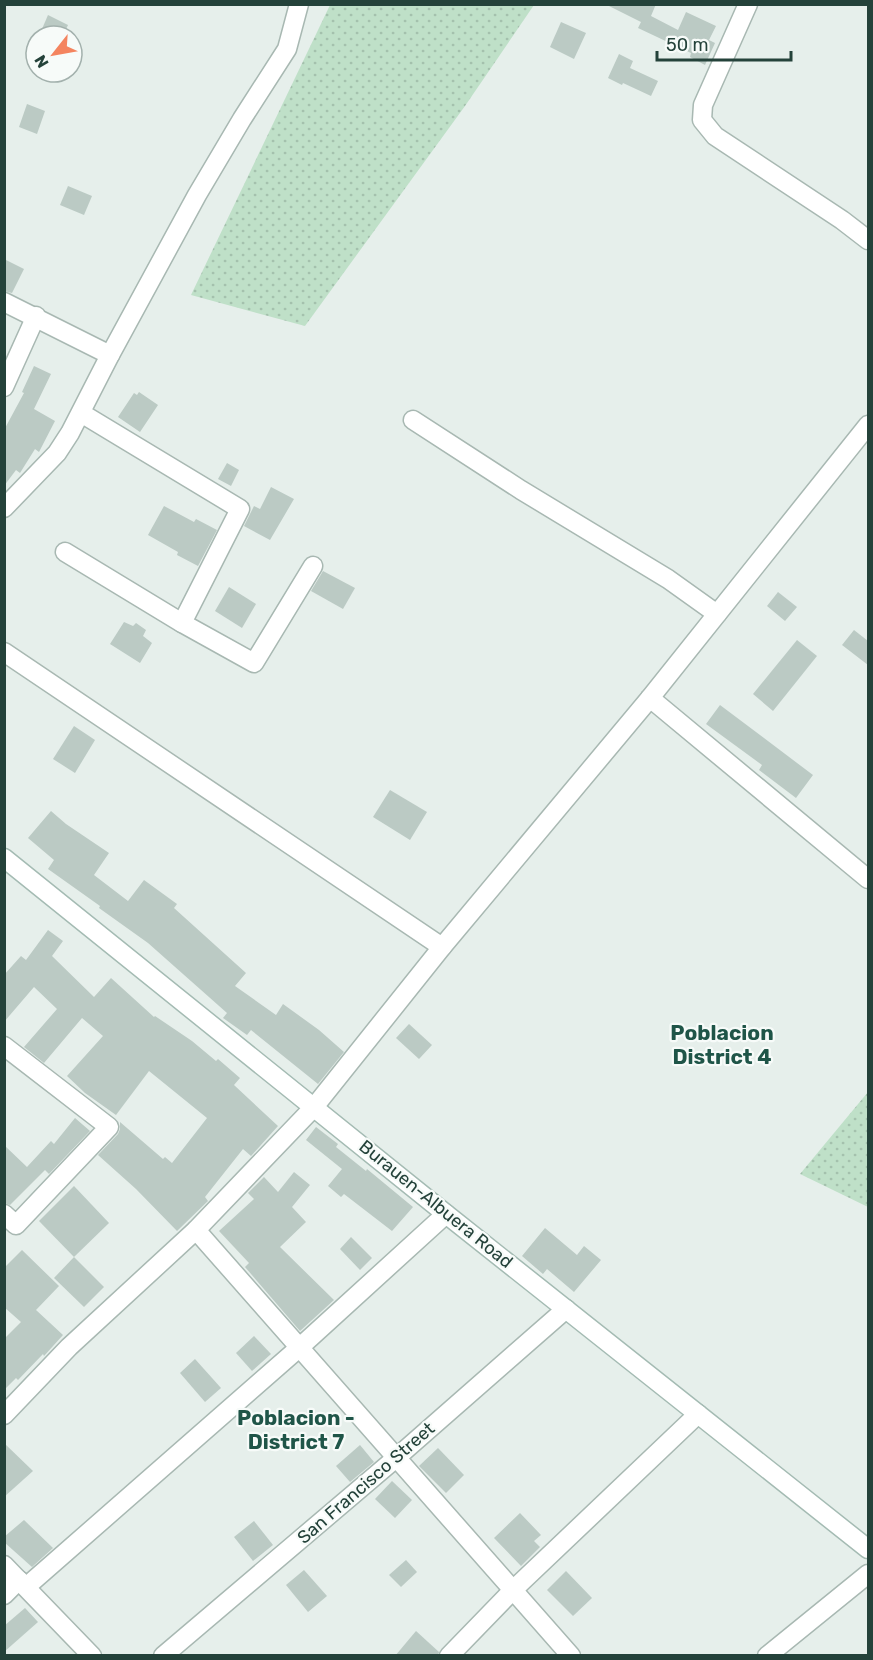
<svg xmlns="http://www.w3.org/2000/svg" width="873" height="1660" font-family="Rubik,sans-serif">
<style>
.green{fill:url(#green-dots)}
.building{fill:#bbcac4}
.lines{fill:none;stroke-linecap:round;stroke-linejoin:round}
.street-casing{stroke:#a8b8b2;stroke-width:21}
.secondary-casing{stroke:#a4bbb3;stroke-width:21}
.street{stroke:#fff;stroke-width:18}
.secondary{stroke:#fff;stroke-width:18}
.labels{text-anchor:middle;stroke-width:4.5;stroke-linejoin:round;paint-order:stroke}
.street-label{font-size:18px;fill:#24423a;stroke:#f7fbf9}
.quarter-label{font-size:21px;font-weight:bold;fill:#1f5548;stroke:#f7fbf9}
</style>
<defs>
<pattern id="green-dots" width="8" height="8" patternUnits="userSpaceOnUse" patternTransform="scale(1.5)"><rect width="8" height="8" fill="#bfe0c8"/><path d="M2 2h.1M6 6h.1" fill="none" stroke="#a4c1ad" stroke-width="1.8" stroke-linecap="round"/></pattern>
</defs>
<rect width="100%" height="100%" fill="#e6efeb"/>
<!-- green -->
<g class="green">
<path d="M330,5H534L465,106L305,326L191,295Z"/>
<path d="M868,1092V1207L800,1174Z"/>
</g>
<!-- building -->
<g class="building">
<path d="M605,4H656L651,16L678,30L686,12L716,26L709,40L715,43L705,65L690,57L691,53L638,28L641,22Z"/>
<path d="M48,15L68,25L63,36H39Z"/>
<path d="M561,22L586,33L574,59L550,47Z"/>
<path d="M619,54L633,61L630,68L658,81L651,96L623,83L622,85L608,78Z"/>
<path d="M27,104L45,111L37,134L19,127Z"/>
<path d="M68,186L92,196L84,215L60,205Z"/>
<path d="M4,259L24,269L12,293L4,291Z"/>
<path d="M34,366L51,374L34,409L55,421L39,452L35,449L20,473L16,470L4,486V430L24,393L22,392Z"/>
<path d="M139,392L158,405L140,432L118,417L134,393L137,395Z"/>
<path d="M227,463L239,470L231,486L218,479Z"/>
<path d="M271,487L294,499L270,540L244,526L254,506L260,509Z"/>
<path d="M164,506L194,522L196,519L217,530L198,566L177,555L178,552L148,535Z"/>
<path d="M323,571L355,588L343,609L311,591Z"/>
<path d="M229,587L256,604L242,628L215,611Z"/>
<path d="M778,592L797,607L785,621L767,606Z"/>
<path d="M124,622L133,626L136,623L146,630L143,636L152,643L140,663L110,644Z"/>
<path d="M854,630L868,641V665L842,645Z"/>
<path d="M797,640L817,656L773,711L753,694Z"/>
<path d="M720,705L813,775L796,798L759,770L762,765L706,724Z"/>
<path d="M74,726L95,740L75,773L53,759Z"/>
<path d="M390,790L427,812L410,840L373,817Z"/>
<path d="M51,811L66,824L109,853L94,875L128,901L144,880L177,904L174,908L246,973L235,986L276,1015L283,1004L319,1030L344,1052L318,1084L251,1030L247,1035L223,1018L227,1013L148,943L99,908L100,906L48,869L54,860L28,838Z"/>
<path d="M48,930L63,941L52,956L94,997L111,978L154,1017L155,1016L192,1041L216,1061L218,1059L240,1078L234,1085L278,1126L251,1156L243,1149L205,1197L208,1201L177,1231L136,1189L98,1155L118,1134L120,1129V1122L163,1159L165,1157L172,1163L207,1118L149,1071L116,1115L85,1093L67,1076L103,1036L82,1018L44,1063L24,1047L57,1009L34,987L4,1022V975L21,956L26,960Z"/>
<path d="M409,1024L432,1045L419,1059L396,1038Z"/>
<path d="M75,1118L90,1131L49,1174L45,1170L10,1205L4,1203V1145L27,1167L51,1141L54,1144Z"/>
<path d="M316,1127L338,1144L336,1147L366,1171L367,1169L413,1207L392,1231L344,1194L341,1197L328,1186L342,1169L306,1140Z"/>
<path d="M294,1172L310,1185L292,1207L306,1222L280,1247L334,1300L300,1331L245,1267L249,1263L219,1231L254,1199L248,1193L264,1177L278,1192Z"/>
<path d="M74,1186L109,1223L74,1257L39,1221Z"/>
<path d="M545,1228L577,1255L584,1246L601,1260L574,1292L547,1269L543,1274L522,1256Z"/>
<path d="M351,1237L372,1258L360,1270L340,1249Z"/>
<path d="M22,1250L59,1286L36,1310L63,1335L44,1356L43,1354L18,1380L16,1378L4,1390V1339L21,1322L4,1307V1268Z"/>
<path d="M74,1257L104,1287L84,1307L54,1278Z"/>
<path d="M254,1336L271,1354L252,1371L236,1353Z"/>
<path d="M195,1359L221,1388L205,1402L180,1373Z"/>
<path d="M4,1443L33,1471L4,1497Z"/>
<path d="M360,1445L374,1462L350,1482L336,1466Z"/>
<path d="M438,1448L464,1475L446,1493L419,1466Z"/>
<path d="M392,1481L412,1500L395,1518L375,1499Z"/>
<path d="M520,1513L541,1535L534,1541L540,1547L521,1566L494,1538Z"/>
<path d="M24,1520L53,1548L32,1567L4,1542V1537Z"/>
<path d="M254,1521L273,1545L253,1561L234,1537Z"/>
<path d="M406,1560L417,1572L401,1587L389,1575Z"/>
<path d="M304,1570L327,1596L308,1612L286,1585Z"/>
<path d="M566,1571L592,1598L573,1616L547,1590Z"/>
<path d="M25,1608L38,1622L4,1652V1626Z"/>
<path d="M416,1631L439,1652L438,1656H395Z"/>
</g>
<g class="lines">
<defs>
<g id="street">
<path d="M748,4L703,105L702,120L715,136L842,220L868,240"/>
<path d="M4,302L110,355"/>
<path d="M4,387L36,316"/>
<path d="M81,413L240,509L182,623"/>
<path d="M413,420L521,490L668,579L717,614"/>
<path d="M4,508L57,453L70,433L110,355L197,195L242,119L287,49L299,4"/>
<path d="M65,552L182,623L254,663L313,566"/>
<path d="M4,652L442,947"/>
<path d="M650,698L868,879"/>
<path d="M4,1046L109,1127L16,1225L4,1214"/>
<path d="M196,1230L571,1656"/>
<path d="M4,1415L69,1347L196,1230L315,1106L442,947L650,698L868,425"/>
<path d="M4,1565L92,1656"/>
<path d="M26,1587L300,1347L446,1214"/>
<path d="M4,1595L19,1580"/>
<path d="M163,1656L396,1458L566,1309"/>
<path d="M449,1656L513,1590L698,1414"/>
<path d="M767,1656L868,1574"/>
</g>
<path id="secondary" d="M4,858L446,1214L868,1549"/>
</defs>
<!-- street casing -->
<use href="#street" class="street-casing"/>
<!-- secondary casing -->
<use href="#secondary" class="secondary-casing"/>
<!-- street -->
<use href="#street" class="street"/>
<!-- secondary -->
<use href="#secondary" class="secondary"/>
</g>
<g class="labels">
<!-- street labels -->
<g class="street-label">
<text transform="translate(436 1204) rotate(39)" y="6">Burauen-Albuera Road</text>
<text transform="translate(366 1483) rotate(-41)" y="6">San Francisco Street</text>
</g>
<!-- quarter labels -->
<g class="quarter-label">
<text x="722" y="1040">Poblacion<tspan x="722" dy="24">District 4</tspan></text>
<text x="296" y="1425">Poblacion -<tspan x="296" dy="24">District 7</tspan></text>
</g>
</g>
<!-- border -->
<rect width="873" height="1660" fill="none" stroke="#24423a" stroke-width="12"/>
<!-- north arrow -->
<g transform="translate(54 54) rotate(239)"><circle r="28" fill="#f7fbf9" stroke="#a3b1ad" stroke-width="1.5"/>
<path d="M0-4.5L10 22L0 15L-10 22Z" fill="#f4845f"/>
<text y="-9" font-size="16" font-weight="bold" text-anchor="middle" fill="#24423a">N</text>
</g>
<!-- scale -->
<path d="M657 51v9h134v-9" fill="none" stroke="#24423a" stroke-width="3"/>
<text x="666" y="51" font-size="18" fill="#24423a" stroke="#f7fbf9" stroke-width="4.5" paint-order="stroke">50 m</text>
</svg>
